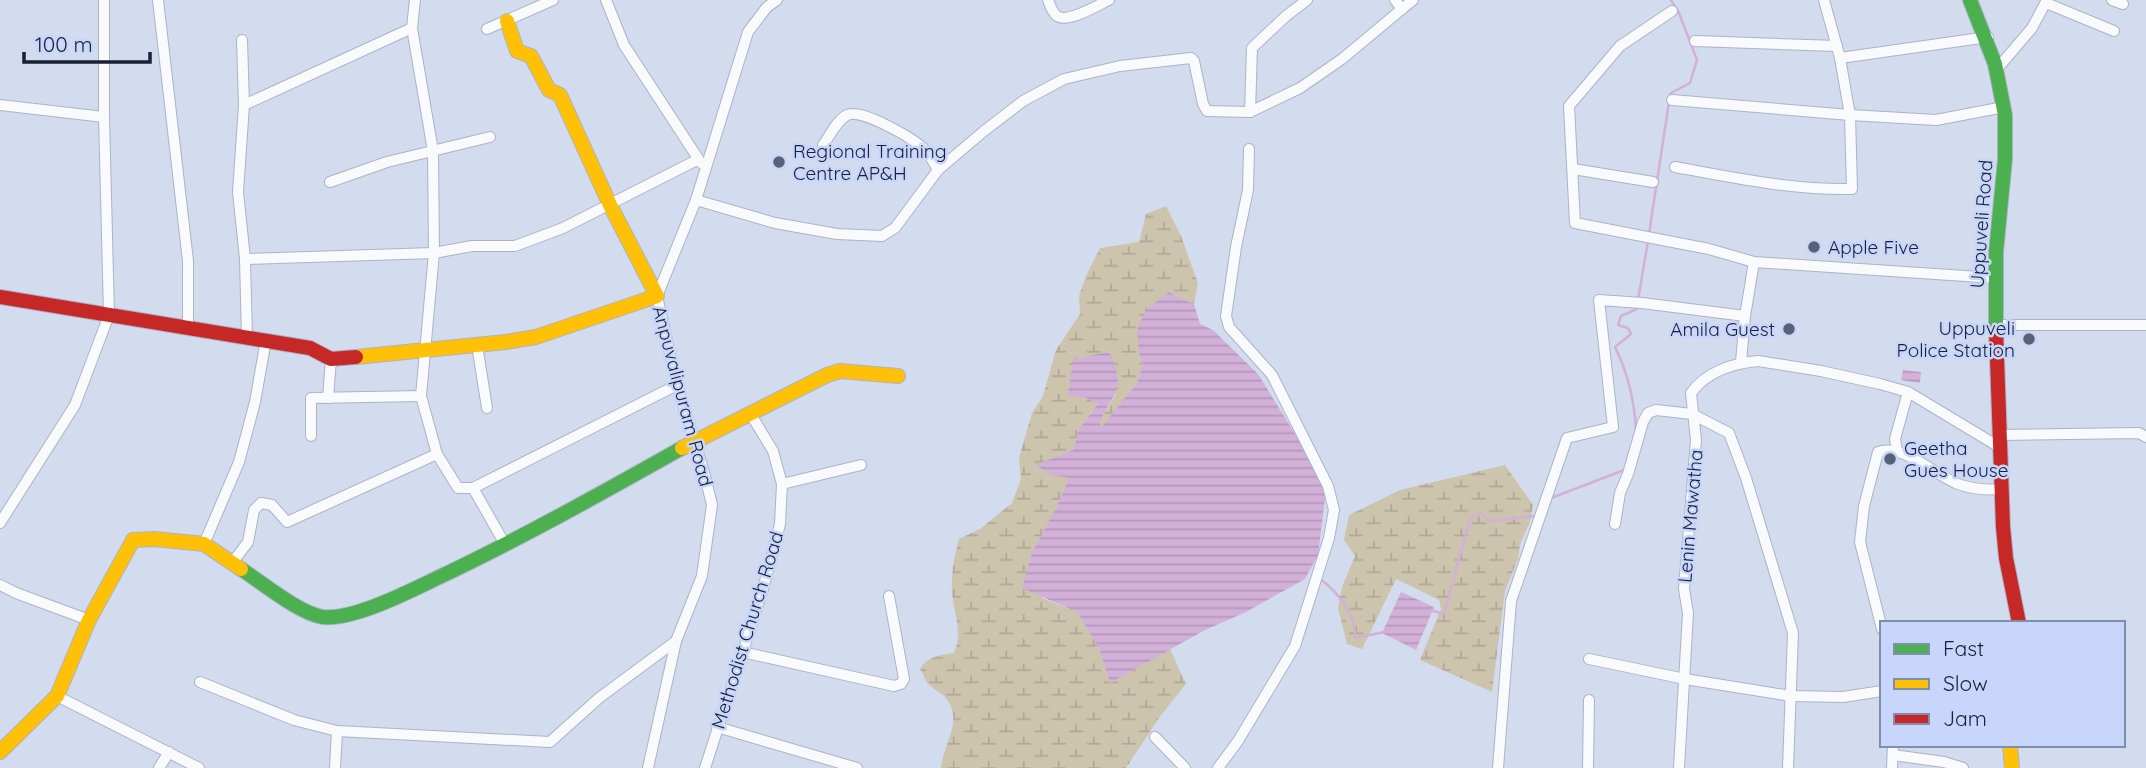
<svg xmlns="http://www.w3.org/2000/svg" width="2146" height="768" font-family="Quicksand,sans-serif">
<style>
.wetland{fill:url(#wetland-marsh)}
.water{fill:url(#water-rules)}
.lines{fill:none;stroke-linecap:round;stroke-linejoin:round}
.stream{stroke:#d2b0d8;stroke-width:2.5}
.street-casing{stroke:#acb3c7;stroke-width:12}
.fast-casing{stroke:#acb3c7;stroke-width:16}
.slow-casing{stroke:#acb3c7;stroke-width:16}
.jam-casing{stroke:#acb3c7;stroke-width:16}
.street{stroke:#f8fafc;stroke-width:10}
.fast{stroke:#4caf50;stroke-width:14}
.slow{stroke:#ffc107;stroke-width:14}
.jam{stroke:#c62828;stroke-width:14}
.poi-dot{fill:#596176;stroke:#c7d6fa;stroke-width:2.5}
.labels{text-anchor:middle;stroke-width:5;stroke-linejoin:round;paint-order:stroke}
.poi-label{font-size:19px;fill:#182036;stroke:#c7d6fa;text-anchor:start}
.street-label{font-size:19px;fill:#182036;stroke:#c7d6fa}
</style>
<defs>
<pattern id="wetland-marsh" width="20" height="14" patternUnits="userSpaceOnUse" patternTransform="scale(1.75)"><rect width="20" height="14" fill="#cdc4ae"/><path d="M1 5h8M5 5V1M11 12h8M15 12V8" fill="none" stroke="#afa896"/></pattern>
<pattern id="water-rules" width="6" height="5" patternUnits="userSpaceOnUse" patternTransform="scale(1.75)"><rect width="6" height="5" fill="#d2b0d8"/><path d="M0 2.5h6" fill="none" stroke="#b497ba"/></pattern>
</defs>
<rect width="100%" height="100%" fill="#d3dbee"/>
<!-- wetland -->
<g class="wetland">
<path d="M1166,206L1181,236L1198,283L1194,304L1169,292L1139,354L1143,365L1137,383L1097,433L1104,413L1116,394L1084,397L1098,404L1079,429L1073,450L1037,465L1049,474L1070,477L1057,506L1042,598L1077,612L1099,648L1110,683L1170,649L1186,684L1161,715L1126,768H941C943,744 964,721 946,698C941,692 933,689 928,684C925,680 923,673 920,669C928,656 940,655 954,653C963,634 954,613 952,593C951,574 954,557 959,539L980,529L1012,503L1021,479L1019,458L1032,413L1043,396L1056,350L1080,314L1079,296L1086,276L1100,248L1139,242L1146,214Z"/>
<path d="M1505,465L1533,505L1530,522L1520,544L1518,559L1505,591L1492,692L1420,660L1441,609L1439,600L1396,579L1362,649L1347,644L1338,608L1342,587L1355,556L1344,540L1349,515L1400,490Z"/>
</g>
<!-- water -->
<g class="water">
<path d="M1169,292L1194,304L1200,324L1213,330L1258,374L1313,463L1326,491L1318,555L1305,579L1246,612L1205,630L1110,683L1099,648L1077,612L1022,588L1032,553L1057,506L1069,478L1049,474L1036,465L1073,450L1079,429L1098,404L1084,397L1068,396L1073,359L1109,352C1131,397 1105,394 1099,430L1137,383L1143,365L1139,354L1137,330L1146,310Z"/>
<path d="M1903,370L1921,372L1920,383L1901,380Z"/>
<path d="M1401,592L1434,607L1416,650L1382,633Z"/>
</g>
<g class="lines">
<!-- stream -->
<g class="stream">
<path d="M1670,96L1671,93L1690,83L1697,60L1679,13L1671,0"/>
<path d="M1649,234L1669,102"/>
<path d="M1638,300L1648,241"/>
<path d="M1636,429C1634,399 1628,373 1615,347L1631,334L1628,328L1618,325L1621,316L1637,309V307"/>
<path d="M1551,498L1627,469"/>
<path d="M1320,579C1337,591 1357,616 1355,638L1384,632"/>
<path d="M1430,610L1444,614L1470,519L1480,513L1490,521L1535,516"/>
</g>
<defs>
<g id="street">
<path d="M158,0L188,261V328"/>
<path d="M415,0L412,28L433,151L434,253L421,396L437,454L458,488H473L677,385"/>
<path d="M606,0L624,45L701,163"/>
<path d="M1048,0C1050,5 1052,12 1056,15C1065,25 1098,5 1109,0"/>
<path d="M1395,0L1402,9L1413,0"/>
<path d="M2112,0L2123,4"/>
<path d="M2046,3L2114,31"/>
<path d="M1672,11L1620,46L1569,106L1575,223L1709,249L1754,262L1995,278"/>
<path d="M487,29L553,0"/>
<path d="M242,40L244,105L238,192L245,259L434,253L472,246H515L563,228L697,160"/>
<path d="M1695,41L1837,46"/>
<path d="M1840,58L1988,37"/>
<path d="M1997,69L2032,28L2047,0"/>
<path d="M1672,100L1850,115L1936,120L2004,107"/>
<path d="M0,105L104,117"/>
<path d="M244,105L412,28"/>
<path d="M1250,112L1300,88L1342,59L1402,9"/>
<path d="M823,145C830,136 836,121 847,115C861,108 910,137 922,147C929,153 933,162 938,170"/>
<path d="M1675,167C1734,178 1792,190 1852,189L1850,115L1840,58L1824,0"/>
<path d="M1573,169L1653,182"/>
<path d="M330,182L387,162L490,137"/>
<path d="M696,200L775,223L837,234L882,236L895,228L938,170L984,131L1023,101L1064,79L1120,66L1191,58L1194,61L1203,104L1207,111L1250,112L1252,48L1286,16L1307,0"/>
<path d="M245,259L247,337"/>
<path d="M1996,325H2146"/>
<path d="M477,345L487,408"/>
<path d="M1741,362L1745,316L1754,262"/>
<path d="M328,398L331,359"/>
<path d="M2001,435L2139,433L2146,437"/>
<path d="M311,436V398L421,396"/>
<path d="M1897,451L1895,439L1908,392"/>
<path d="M782,484L861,465"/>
<path d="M473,488L506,546"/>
<path d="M0,523L75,405L109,315L104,117V0"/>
<path d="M1615,524L1620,493L1628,474L1643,422L1648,413L1656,410L1692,414L1729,433L1746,478L1793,633L1788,768"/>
<path d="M204,544L239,462L255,402L266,340"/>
<path d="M232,563L248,542L254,510L261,503L272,505L287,522L437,454"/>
<path d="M0,585L16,593L89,620"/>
<path d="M1882,629L1860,542L1864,506L1878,452C1903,443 1935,475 1958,484C1971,489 1988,490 2002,489"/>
<path d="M742,652L894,686L901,684L904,679L889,596"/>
<path d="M1589,659L1685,679L1791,696L1843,697L1882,691"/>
<path d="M200,682L294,720L337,731L550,742L599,698L676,641"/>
<path d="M57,696L199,768"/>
<path d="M717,727L857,768"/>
<path d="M1155,737L1185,768"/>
<path d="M1893,755L1944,762L1963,768"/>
<path d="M159,768L169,752"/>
<path d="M335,768L337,731"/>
<path d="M648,768L676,641L702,576L712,505L704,472L677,385L657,296L696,200L748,32L767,7L777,0"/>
<path d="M705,768L763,589L780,524L782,484L773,451L750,413"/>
<path d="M1218,768L1238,741L1295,646L1329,538L1334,510L1328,486L1272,375L1229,327L1226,316L1236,247L1248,190L1249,149"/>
<path d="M1498,768L1511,601L1567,438L1613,427L1599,300L1642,303L1745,316"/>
<path d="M1588,768L1589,700"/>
<path d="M1679,768L1688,613L1684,589L1696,440L1691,393C1706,372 1733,363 1758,361L1821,371L1880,384L1908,392L2001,448"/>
<path d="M1892,768L1893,745"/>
</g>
<g id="fast">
<path d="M1970,0L1995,64L2005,115V159L1996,252V330"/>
<path d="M241,569C261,582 300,614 323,617C353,620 406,593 433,580C518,540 600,494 682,448"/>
</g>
<g id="slow">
<path d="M356,357L506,342L536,337L657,296L610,205L560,95L549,90L531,56L517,51L507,21"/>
<path d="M682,448L827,375L840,371L898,376"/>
<path d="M2010,745L2012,768"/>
<path d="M0,752L57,696L89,620L133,540L154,539L204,544L241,569"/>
</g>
<g id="jam">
<path d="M0,297L310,348L331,359L356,357"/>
<path d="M1996,330L2003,527L2006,558L2019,623"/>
</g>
</defs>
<!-- street casing -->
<use href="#street" class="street-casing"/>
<!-- fast casing -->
<use href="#fast" class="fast-casing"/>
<!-- slow casing -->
<use href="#slow" class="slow-casing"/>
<!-- jam casing -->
<use href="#jam" class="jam-casing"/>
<!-- street -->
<use href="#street" class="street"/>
<!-- fast -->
<use href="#fast" class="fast"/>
<!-- slow -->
<use href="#slow" class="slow"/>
<!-- jam -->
<use href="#jam" class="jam"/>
</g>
<!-- markers -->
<g class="poi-dot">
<circle cx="779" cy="162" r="7"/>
<circle cx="1814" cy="247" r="7"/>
<circle cx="1789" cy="329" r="7"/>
<circle cx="2029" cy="339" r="7"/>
<circle cx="1890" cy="459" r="7"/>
</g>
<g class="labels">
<!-- poi labels -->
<g class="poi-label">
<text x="793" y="158">Regional Training<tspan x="793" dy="22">Centre AP&amp;H</tspan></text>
<text x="1828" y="254">Apple Five</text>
<text x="2015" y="335" text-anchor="end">Uppuveli<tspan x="2015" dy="22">Police Station</tspan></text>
<text x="1775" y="336" text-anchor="end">Amila Guest</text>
<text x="1904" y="455">Geetha<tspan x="1904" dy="22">Gues House</tspan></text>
</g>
<!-- street labels -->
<g class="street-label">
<text transform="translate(1981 224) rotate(-86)" y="7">Uppuveli Road</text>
<text transform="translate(683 396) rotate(75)" y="7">Anpuvalipuram Road</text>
<text transform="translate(1690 516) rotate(-85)" y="7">Lenin Mawatha</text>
<text transform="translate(747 630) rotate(-73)" y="7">Methodist Church Road</text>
</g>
</g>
<!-- legend -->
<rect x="1880" y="621" width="245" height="126" fill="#c7d6fa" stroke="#818dac" stroke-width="2"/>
<rect x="1894" y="644" width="35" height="10" fill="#4caf50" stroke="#818dac" stroke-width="2"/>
<text x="1943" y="656" font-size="21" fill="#182036">Fast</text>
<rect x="1894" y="679" width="35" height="10" fill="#ffc107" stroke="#818dac" stroke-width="2"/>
<text x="1943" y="691" font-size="21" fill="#182036">Slow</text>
<rect x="1894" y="714" width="35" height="10" fill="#c62828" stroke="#818dac" stroke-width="2"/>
<text x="1943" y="726" font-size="21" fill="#182036">Jam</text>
<!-- scale -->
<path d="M24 52v10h126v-10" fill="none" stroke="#182036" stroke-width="3.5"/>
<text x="35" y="52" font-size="21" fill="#182036" stroke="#c7d6fa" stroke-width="5" paint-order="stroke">100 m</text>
</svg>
